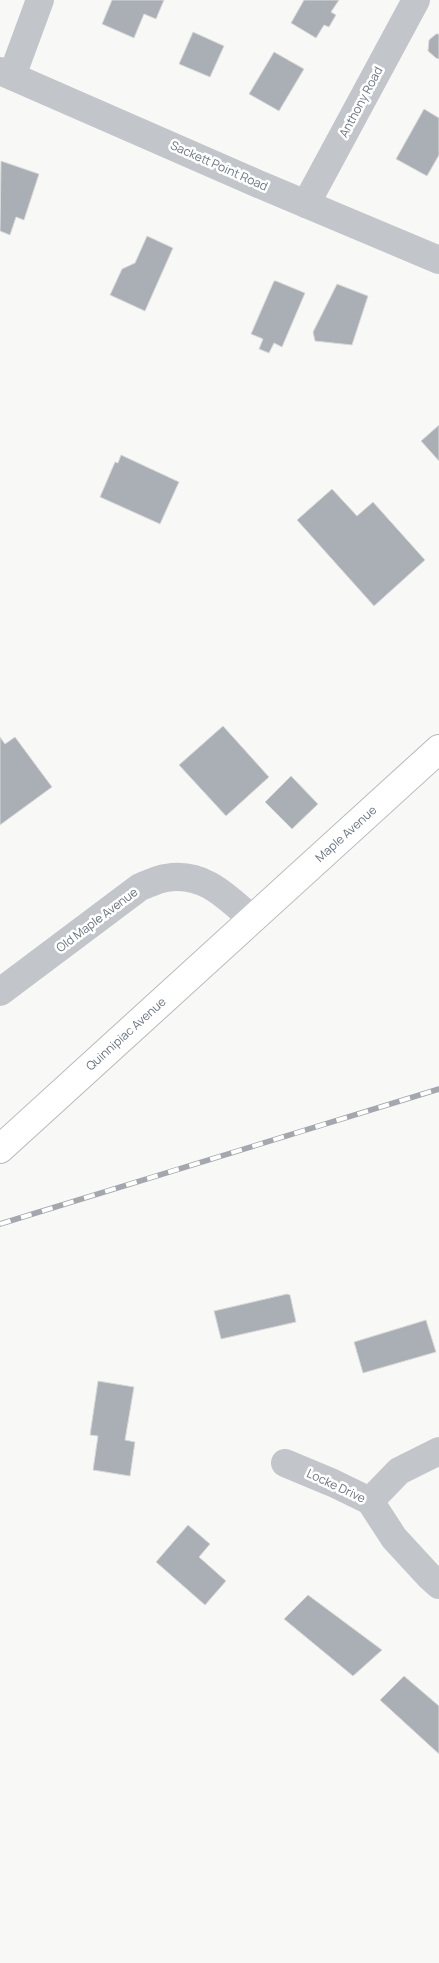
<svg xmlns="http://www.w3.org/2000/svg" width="439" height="1963" font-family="Manrope,sans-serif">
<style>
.building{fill:#a9afb5;stroke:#d9dad8}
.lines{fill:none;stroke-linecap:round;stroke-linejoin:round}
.major-casing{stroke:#b6b9bd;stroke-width:30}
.minor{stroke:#c2c5c9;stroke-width:28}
.major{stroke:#fff;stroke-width:28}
.rail-casing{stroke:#a4a8ae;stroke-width:5.5}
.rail{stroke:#fff;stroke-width:4;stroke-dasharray:11;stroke-linecap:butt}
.labels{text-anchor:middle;stroke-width:5;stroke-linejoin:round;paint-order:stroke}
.street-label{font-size:12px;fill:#6a7583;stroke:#fff}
</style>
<rect width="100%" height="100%" fill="#f8f8f6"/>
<!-- building -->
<g class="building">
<path d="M112,0H164L156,19L144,14L134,38L102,24Z"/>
<path d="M304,0H339L331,12L336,15L329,27L324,25L316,38L291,23Z"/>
<path d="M193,32L224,46L210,77L179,64Z"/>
<path d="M436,34H439V59L436,58L428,51L429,40Z"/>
<path d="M274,52L304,69L279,111L249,94Z"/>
<path d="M424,109L439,118V155L427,176L396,159Z"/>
<path d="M1,161L39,174L24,220L16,217L10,235L0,231Z"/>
<path d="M147,236L173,248L145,311L110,295L122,269L135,263Z"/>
<path d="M274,281H276L305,293L282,347L274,343L269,353L259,349L263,339L251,334Z"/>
<path d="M337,284L368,296L352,345L315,341L313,332Z"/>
<path d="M439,425V461L421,441Z"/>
<path d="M121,455L179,482L160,524L100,497L115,462L118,463Z"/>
<path d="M332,489L357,516L373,502L425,560L374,606L297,520Z"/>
<path d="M223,726L269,777L226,816L179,765Z"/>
<path d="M0,737L5,744L15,737L52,787L0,825Z"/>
<path d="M291,776L318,804L292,829L265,802Z"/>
<path d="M287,1294L290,1295L296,1322L221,1339L214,1311Z"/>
<path d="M426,1320L436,1352L363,1373L354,1342Z"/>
<path d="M98,1381L134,1387L125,1440L135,1442L130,1476L93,1470L98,1436L90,1435Z"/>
<path d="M188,1525L210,1544L199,1557L226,1581L205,1605L156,1562Z"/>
<path d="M308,1595L382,1650L353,1676L284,1619Z"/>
<path d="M404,1676L439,1706V1754L380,1700Z"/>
</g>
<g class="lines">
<defs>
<path id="major" d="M0,1149L439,749"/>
</defs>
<!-- major casing -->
<use href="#major" class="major-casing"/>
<!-- minor -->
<g class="minor">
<path d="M0,71L256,183L439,260"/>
<path d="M12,76L40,0"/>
<path d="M306,204L416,0"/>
<path d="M0,992L140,887C148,884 158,879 166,878C203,871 227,897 252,919"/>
<path d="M285,1463L333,1483L370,1501L394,1538L429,1576L439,1585"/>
<path d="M370,1501L399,1471L439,1451"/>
</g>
<!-- major -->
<use href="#major" class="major"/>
<defs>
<path id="rail" d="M0,1224L439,1089"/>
</defs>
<!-- rail casing -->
<use href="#rail" class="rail-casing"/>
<!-- rail -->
<use href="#rail" class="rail"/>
</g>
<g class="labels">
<!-- street labels -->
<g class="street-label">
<text transform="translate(361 102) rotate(-62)" y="4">Anthony Road</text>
<text transform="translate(219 166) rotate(24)" y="4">Sackett Point Road</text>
<text transform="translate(346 834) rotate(-42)" y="4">Maple Avenue</text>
<text transform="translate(97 920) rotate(-37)" y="4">Old Maple Avenue</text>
<text transform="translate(126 1034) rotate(-42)" y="4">Quinnipiac Avenue</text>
<text transform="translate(336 1486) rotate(25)" y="4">Locke Drive</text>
</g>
</g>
</svg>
